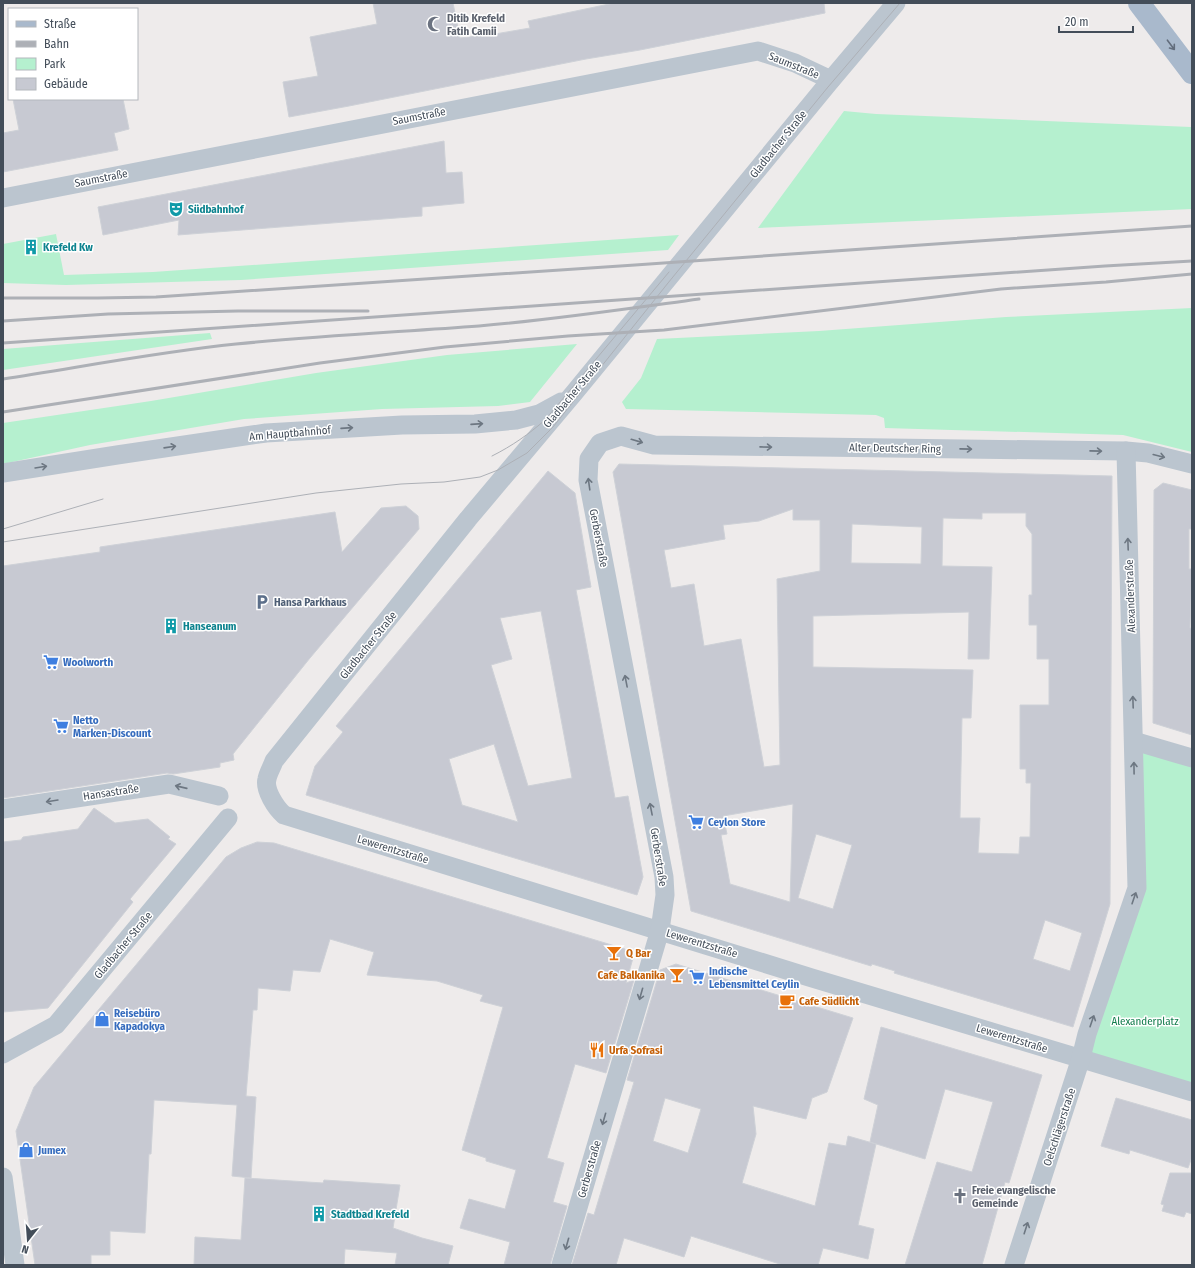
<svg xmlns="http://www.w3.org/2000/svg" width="1195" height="1268" font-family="'Fira Sans Condensed',sans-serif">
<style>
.green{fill:#b5f0cf}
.building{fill:#c7c9d2;stroke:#ced1d7;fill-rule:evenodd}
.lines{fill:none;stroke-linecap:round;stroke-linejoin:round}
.street{stroke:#bbc5cf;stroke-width:19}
.primary{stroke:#a9b9cc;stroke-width:22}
.tram{stroke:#adb0b6;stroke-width:1}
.rail{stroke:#adb0b6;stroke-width:3}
.oneway{stroke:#626d7c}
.oneway2{stroke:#6d7782}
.labels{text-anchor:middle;stroke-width:3;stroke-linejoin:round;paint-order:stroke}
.worship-label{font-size:11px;font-weight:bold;fill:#5b616d;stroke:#fff;text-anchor:start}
.street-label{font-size:11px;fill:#434d59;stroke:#fff}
.culture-label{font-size:11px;font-weight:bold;fill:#0d838f;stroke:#fff;text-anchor:start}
.service-label{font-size:11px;font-weight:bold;fill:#4e5e75;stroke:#fff;text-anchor:start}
.shop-label{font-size:11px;font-weight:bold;fill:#366cbe;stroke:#fff;text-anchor:start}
.food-label{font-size:11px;font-weight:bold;fill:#c56008;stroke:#fff;text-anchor:start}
.park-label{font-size:11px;fill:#127c4c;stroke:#fff}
</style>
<rect width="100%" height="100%" fill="#eeebeb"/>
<!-- green -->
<g class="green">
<path d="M844,111L876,114L1191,127L1192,129V209L758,228Z"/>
<path d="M56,234L64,275L153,272L679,235L668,250L241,280L66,285L3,283V244Z"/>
<path d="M1192,308V452L1123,435L885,428L884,418L876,415L626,409L622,402L641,378L657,339L819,331L1006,317Z"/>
<path d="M210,333L212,339L3,370V349Z"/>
<path d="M577,344L530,402L498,406L382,409L244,419L90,445L3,464V423L151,401L316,373L447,355Z"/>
<path d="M1137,744L1192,761V1084L1086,1052L1140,887Z"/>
</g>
<!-- building -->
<g class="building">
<path d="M373,3H453L460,38L495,34L530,28L528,21L614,3H824L825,13L640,50L586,59L349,106L289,117L283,82L318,76L310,37L377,24Z"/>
<path d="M13,99H123L129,129L114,133L118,150L3,172V133L19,130Z"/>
<path d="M444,141L446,173L462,172L464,203L422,207V216L178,235L179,220L103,235L98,207Z"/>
<path d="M619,464L1112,476L1110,904L1073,1027L894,973L895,971L872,964L871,966L691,911L613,472ZM793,509V520H820V571L777,579L780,765L764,767L741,639L704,646L694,584L671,588L664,550L725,539L723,525L759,521ZM982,513H1026V526L1032,534V595H1029V625H1037V659H1049V705H1020V769H1026V783H1031L1030,837H1020L1019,854L978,853L980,818H960L962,718H971L973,670L813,667V616L969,612L968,659H989L992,567L942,566L943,518L982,519ZM852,524L922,527L921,564L851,563ZM793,804L790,902L730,884L721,835L727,834L723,816ZM816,834L852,845L833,909L798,898ZM1045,920L1082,933L1070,971L1033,959Z"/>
<path d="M548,471L575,493L591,587L576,590L615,798L628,796L643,877L637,895L306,795L315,766L343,732L336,726ZM541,611L572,778L528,786L491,665L512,659L500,618ZM494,744L518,822L462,805L449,759Z"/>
<path d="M1163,483L1192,490V529H1189V569H1192L1190,628H1192V735L1153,723L1154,490Z"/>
<path d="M406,506L418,516L419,529L310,658L233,754L234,760L220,763V767L173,774L167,773L3,798V566L100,552V547L335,512L342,552L381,508Z"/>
<path d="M94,808L115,823L148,819L170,837L168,839L176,844L130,899L133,902L48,1008L3,1012V842L21,840L23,837L78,829Z"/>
<path d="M257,842L274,843L625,949V955L633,958L626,983L634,980L606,1073L575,1064L547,1158L564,1163L553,1202L567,1206L550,1265H504L510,1242L460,1228L469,1199L505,1209L516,1170L486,1161V1158L462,1150L503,1007L480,1001L483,995L437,981L367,975L374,952L330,939L320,972L293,970L290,991L258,988L257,1010H253L246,1096L256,1097L251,1178L232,1176L237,1105L154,1100L151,1154H149L145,1233L110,1231V1255H91V1265H35L16,1131L34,1087L226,857L241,848Z"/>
<path d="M676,964L853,1018L827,1092L812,1098L806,1119L753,1106L756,1134L742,1183L815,1206L829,1143L846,1146L848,1136L876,1144L858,1225L874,1229L868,1259L823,1248L818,1265H783L691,1236L684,1257L624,1238L616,1265H572L588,1213L594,1215L634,1082L627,1080L660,970ZM665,1098L701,1109L688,1153L653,1141Z"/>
<path d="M881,1027L1042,1075L1009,1183L1005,1182L982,1265H905L937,1162L972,1172L993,1102L945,1089L925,1159L870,1142L878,1105L864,1099Z"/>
<path d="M1116,1098L1192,1120V1157L1188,1168L1130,1150L1129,1154L1101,1146Z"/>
<path d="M1170,1173H1192V1214L1186,1212L1184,1217L1162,1211L1164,1205L1161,1204Z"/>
<path d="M245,1178L323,1183L324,1180L400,1185L393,1228L422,1238L453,1246L448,1265H395L397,1253L345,1249L344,1265H194L195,1237L241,1240Z"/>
</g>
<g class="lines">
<!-- street -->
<g class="street">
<path d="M896,3L831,80L574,393L468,519L274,761C272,767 268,773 267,779C264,790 276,808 284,815L812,978L1192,1092"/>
<path d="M3,198L758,51L795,63L831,80"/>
<path d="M3,473L117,455L266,433L402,425L475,424L516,420L539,414L561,402"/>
<path d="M1134,741L1192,758"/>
<path d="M3,809L169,784L219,796"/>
<path d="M3,1054L56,1025L228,818"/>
<path d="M3,1177L15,1265"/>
<path d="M561,1265L660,930L665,895L664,877L588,480L589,459L600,443L621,436L654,445L1126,451L1148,453L1192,464"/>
<path d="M1014,1265L1081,1058L1087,1034L1137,888L1126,451"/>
</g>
<!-- primary -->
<path class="primary" d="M1139,3L1192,73"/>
<!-- tram -->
<g class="tram">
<path d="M492,456C512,446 529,434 545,420L669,272"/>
<path d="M3,529L103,499"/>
<path d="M3,542L316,493L401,484L444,482L480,477L498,470L527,453L553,427L668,283L828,87L900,3"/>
</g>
<!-- rail -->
<g class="rail">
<path d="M3,298H98L156,297L635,265L1192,226"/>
<path d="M3,321L108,314L238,311H368"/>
<path d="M3,343L1105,266L1192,261"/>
<path d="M3,379C81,367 158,352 236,344C317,336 398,332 479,326C552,320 626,309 699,299"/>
<path d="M3,412L320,363L445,347L568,336L664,330L1001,289L1106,282L1192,274"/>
</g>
</g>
<!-- one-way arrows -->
<defs><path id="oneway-shaft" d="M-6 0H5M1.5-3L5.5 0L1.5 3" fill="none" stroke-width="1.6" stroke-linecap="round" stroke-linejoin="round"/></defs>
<use class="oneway" href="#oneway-shaft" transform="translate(1171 45) rotate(53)"/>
<g class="oneway2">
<use href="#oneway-shaft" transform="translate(477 424) rotate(-4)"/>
<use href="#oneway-shaft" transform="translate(347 428) rotate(-4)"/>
<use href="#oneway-shaft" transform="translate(637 441) rotate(16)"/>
<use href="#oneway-shaft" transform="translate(170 447) rotate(-8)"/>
<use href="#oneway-shaft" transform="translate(766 447) rotate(1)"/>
<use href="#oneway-shaft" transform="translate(966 449) rotate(1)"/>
<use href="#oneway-shaft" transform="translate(1096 451) rotate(1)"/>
<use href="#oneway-shaft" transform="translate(1159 456) rotate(14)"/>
<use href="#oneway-shaft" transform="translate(41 467) rotate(-9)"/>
<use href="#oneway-shaft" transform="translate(589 484) rotate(-98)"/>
<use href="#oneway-shaft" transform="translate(1128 544) rotate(-92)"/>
<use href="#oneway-shaft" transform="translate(626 681) rotate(-101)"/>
<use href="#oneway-shaft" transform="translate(1133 702) rotate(-92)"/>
<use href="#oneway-shaft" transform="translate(1134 768) rotate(-91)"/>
<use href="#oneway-shaft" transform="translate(181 787) rotate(-167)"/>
<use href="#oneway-shaft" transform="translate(52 801) rotate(171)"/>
<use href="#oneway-shaft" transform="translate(651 809) rotate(-101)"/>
<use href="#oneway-shaft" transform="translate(1134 898) rotate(-71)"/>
<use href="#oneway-shaft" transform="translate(641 994) rotate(106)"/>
<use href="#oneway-shaft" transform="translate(1092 1021) rotate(-71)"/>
<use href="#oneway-shaft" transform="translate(604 1119) rotate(106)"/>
<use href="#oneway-shaft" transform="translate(1026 1228) rotate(-72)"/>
<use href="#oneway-shaft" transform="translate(567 1244) rotate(106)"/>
</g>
<!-- icons -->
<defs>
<symbol id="mosque-bare" viewBox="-9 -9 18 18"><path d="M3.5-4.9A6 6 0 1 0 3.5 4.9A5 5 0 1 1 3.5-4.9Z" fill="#6b7280" stroke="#fff" stroke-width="2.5" paint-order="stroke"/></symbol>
<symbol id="theatre-bare" viewBox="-9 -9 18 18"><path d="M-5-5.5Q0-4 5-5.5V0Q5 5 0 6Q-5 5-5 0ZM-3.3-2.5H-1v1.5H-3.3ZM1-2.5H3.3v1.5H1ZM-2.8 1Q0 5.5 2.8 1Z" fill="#0f9aa8" stroke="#fff" stroke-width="2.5" paint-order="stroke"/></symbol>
<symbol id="building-bare" viewBox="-9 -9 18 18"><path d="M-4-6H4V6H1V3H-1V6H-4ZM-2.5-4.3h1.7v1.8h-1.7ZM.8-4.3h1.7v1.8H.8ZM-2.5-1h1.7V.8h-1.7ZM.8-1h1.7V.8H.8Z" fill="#0f9aa8" stroke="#fff" stroke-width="2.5" paint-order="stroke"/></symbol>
<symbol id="parking-bare" viewBox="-9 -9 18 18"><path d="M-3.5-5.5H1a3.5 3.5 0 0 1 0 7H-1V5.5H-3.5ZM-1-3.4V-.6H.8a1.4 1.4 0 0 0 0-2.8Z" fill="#5c6f8a" stroke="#fff" stroke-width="2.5" paint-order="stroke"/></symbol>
<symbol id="supermarket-bare" viewBox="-9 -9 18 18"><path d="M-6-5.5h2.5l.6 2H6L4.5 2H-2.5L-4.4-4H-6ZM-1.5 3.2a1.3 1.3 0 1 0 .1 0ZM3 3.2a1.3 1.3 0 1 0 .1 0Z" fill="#3f7fe0" stroke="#fff" stroke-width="2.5" paint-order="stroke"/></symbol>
<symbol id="bar-bare" viewBox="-9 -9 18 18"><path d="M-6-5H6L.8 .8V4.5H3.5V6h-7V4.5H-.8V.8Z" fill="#e8710a" stroke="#fff" stroke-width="2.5" paint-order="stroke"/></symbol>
<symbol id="cafe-bare" viewBox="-9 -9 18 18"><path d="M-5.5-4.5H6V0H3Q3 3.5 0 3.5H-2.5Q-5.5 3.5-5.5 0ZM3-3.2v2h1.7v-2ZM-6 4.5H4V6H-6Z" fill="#e8710a" stroke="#fff" stroke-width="2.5" paint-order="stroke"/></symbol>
<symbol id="shop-bare" viewBox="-9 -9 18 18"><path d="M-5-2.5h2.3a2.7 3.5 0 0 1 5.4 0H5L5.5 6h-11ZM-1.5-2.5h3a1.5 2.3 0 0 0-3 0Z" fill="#3f7fe0" stroke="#fff" stroke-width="2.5" paint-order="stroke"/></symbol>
<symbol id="restaurant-bare" viewBox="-9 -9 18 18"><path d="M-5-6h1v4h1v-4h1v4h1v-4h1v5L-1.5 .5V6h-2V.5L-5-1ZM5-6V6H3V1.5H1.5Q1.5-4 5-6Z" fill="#e8710a" stroke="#fff" stroke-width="2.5" paint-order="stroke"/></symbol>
<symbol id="church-bare" viewBox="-9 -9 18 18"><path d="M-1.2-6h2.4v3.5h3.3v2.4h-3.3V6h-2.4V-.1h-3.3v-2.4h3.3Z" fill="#6b7280" stroke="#fff" stroke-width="2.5" paint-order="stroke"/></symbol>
</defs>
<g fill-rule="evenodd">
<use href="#mosque-bare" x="424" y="13" width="22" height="22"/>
<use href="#theatre-bare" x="165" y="198" width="22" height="22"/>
<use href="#building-bare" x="20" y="236" width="22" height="22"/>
<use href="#parking-bare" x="251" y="591" width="22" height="22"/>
<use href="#building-bare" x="160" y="615" width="22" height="22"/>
<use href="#supermarket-bare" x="40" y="651" width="22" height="22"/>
<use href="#supermarket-bare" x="50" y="715" width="22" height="22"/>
<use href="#supermarket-bare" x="685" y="811" width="22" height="22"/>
<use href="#bar-bare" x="603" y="942" width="22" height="22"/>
<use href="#bar-bare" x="666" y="964" width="22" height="22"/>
<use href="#supermarket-bare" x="686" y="966" width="22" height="22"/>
<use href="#cafe-bare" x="776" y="990" width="22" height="22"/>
<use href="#shop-bare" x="91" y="1008" width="22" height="22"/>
<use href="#restaurant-bare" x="586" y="1039" width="22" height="22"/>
<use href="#shop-bare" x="15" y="1139" width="22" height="22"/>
<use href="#church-bare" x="949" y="1185" width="22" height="22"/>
<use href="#building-bare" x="308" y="1203" width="22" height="22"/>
</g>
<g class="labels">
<!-- worship labels -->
<g class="worship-label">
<text x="447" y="22">Ditib Krefeld<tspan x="447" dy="13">Fatih Camii</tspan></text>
<text x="972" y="1194">Freie evangelische<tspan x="972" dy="13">Gemeinde</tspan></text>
</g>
<!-- street labels -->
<g class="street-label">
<text transform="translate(794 65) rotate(22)" y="4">Saumstraße</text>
<text transform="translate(419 116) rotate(-11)" y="4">Saumstraße</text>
<text transform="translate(778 144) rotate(-51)" y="4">Gladbacher Straße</text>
<text transform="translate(101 178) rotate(-11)" y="4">Saumstraße</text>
<text transform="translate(572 394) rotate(-50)" y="4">Gladbacher Straße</text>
<text transform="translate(290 433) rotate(-5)" y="4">Am Hauptbahnhof</text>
<text transform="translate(895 448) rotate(1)" y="4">Alter Deutscher Ring</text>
<text transform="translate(599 538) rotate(79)" y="4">Gerberstraße</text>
<text transform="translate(1130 596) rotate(-92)" y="4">Alexanderstraße</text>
<text transform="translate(368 645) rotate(-51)" y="4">Gladbacher Straße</text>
<text transform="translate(111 792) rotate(-9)" y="4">Hansastraße</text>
<text transform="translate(393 849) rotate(17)" y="4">Lewerentzstraße</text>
<text transform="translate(659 857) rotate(81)" y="4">Gerberstraße</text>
<text transform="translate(702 943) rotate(17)" y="4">Lewerentzstraße</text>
<text transform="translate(123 945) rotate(-50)" y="4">Gladbacher Straße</text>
<text transform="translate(1012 1038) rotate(17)" y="4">Lewerentzstraße</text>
<text transform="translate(1059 1127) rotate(-72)" y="4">Oelschlägerstraße</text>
<text transform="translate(589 1169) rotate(-74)" y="4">Gerberstraße</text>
</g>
<!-- culture labels -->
<g class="culture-label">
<text x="188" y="213">Südbahnhof</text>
<text x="43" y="251">Krefeld Kw</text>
<text x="183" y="630">Hanseanum</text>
<text x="331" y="1218">Stadtbad Krefeld</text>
</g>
<!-- service labels -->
<g class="service-label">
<text x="274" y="606">Hansa Parkhaus</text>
</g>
<!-- shop labels -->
<g class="shop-label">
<text x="63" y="666">Woolworth</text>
<text x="73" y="724">Netto<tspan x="73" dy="13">Marken-Discount</tspan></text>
<text x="708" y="826">Ceylon Store</text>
<text x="709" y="975">Indische<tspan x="709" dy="13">Lebensmittel Ceylin</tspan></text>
<text x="114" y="1017">Reisebüro<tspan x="114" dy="13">Kapadokya</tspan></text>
<text x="38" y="1154">Jumex</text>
</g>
<!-- food labels -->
<g class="food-label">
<text x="626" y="957">Q Bar</text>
<text x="665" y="979" text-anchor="end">Cafe Balkanika</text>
<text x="799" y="1005">Cafe Südlicht</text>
<text x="609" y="1054">Urfa Sofrasi</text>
</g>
<!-- park labels -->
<g class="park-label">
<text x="1145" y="1025">Alexanderplatz</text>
</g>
</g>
<!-- border -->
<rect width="1195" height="1268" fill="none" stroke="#434d59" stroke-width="8"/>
<!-- legend -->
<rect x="8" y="8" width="130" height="92" fill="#ffffff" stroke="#b4b8bd"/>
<rect x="16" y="21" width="20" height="6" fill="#a9b9cc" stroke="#b4b8bd"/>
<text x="44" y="28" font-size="12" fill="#434d59">Straße</text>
<rect x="16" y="41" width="20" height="6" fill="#adb0b6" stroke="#b4b8bd"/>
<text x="44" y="48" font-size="12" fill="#434d59">Bahn</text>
<rect x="16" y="58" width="20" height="12" fill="#b5f0cf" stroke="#b4b8bd"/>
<text x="44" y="68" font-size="12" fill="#434d59">Park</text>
<rect x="16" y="78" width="20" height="12" fill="#c7c9d2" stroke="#b4b8bd"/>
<text x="44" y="88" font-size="12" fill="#434d59">Gebäude</text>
<!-- north arrow -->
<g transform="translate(28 1240) rotate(197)" stroke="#ffffff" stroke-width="3" paint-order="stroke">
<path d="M0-3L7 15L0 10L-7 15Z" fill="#434d59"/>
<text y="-6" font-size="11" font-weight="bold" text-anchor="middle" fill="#434d59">N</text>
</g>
<!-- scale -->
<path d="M1059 26v6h74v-6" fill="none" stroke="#434d59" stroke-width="2"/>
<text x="1065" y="26" font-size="12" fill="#434d59" stroke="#ffffff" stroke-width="3" paint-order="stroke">20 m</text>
</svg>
